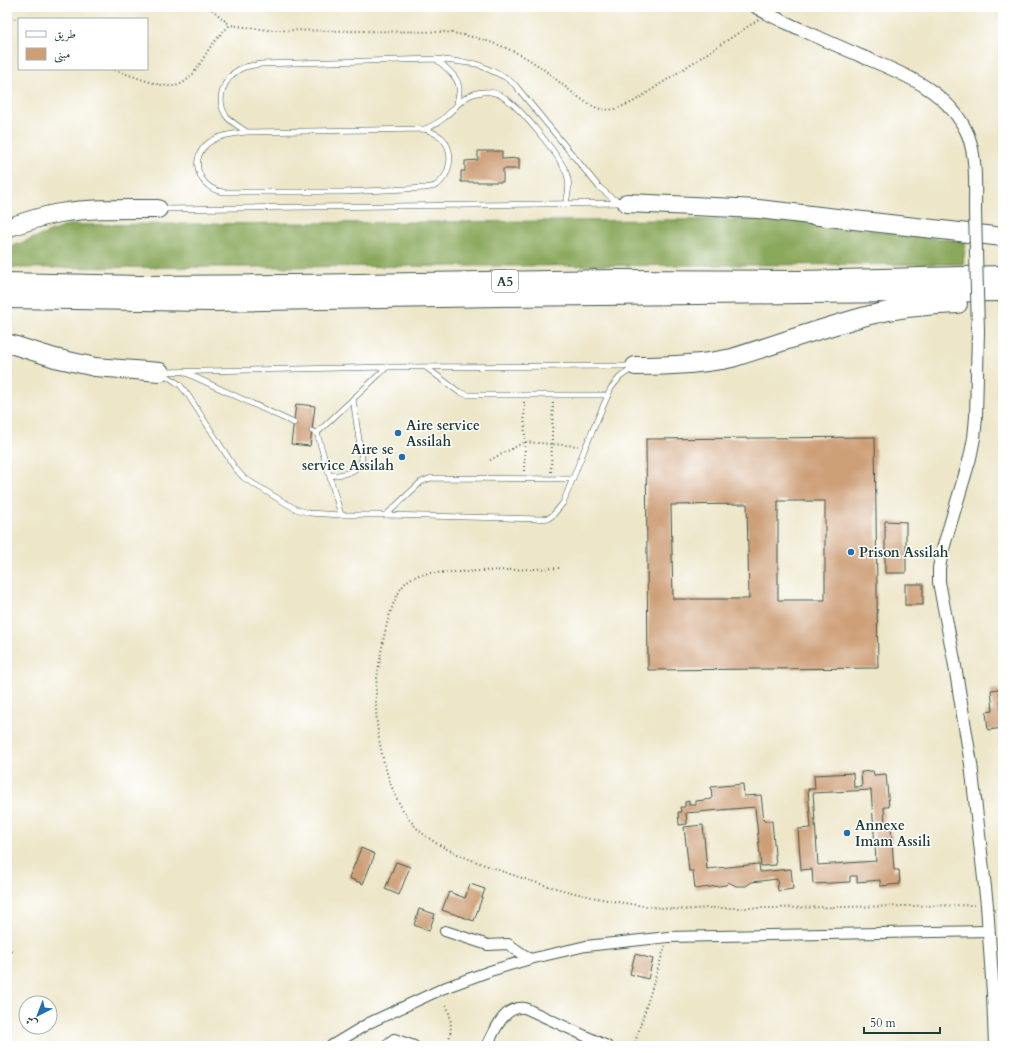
<svg xmlns="http://www.w3.org/2000/svg" width="1010" height="1053" font-family="Cardo,Amiri,serif">
<style>
.forest{fill:#8aa85b;stroke:#547248}
.building{fill:#cd9f77;fill-rule:evenodd}
.lines{fill:none;stroke-linecap:round;stroke-linejoin:round}
.service-casing{stroke:#3e564a;stroke-width:6}
.minor-casing{stroke:#3e564a;stroke-width:12}
.tertiary-casing{stroke:#3e564a;stroke-width:14}
.motorway-casing{stroke:#3e564a;stroke-width:20}
.path{stroke:#3e564a;stroke-width:2;stroke-dasharray:1 3;stroke-linecap:butt}
.service{stroke:#fff;stroke-width:5}
.minor{stroke:#fff;stroke-width:10}
.tertiary{stroke:#fff;stroke-width:12}
.motorway{stroke:#fff;stroke-width:18}
.tertiary-bridge-casing{stroke:#3e564a;stroke-width:14;stroke-linecap:butt}
.tertiary-bridge{stroke:#fff;stroke-width:12}
.poi-dot{fill:#1f6fb2;stroke:#fff;stroke-width:1.5}
.labels{text-anchor:middle;stroke-width:3;stroke-linejoin:round;paint-order:stroke}
.shield{fill:#fff;stroke:#627771;stroke-width:1}
.shield-label{font-size:13px;font-weight:bold;fill:#1f3d34}
.poi-label{font-size:14px;font-weight:bold;fill:#1f3d34;stroke:#fff;text-anchor:start}
</style>
<rect width="100%" height="100%" fill="#fff"/>
<filter id="ink" filterUnits="userSpaceOnUse"><feTurbulence type="fractalNoise" baseFrequency=".025" numOctaves="2"/><feDisplacementMap in="SourceGraphic" scale="8" xChannelSelector="R" yChannelSelector="G"/><feConvolveMatrix kernelMatrix="1 2 1 2 8 2 1 2 1" color-interpolation-filters="sRGB"/></filter>
<filter id="wash" filterUnits="userSpaceOnUse"><feTurbulence type="fractalNoise" baseFrequency=".012" numOctaves="4" result="noise"/><feDisplacementMap in="SourceGraphic" scale="16" xChannelSelector="R" yChannelSelector="G"/><feGaussianBlur stdDeviation="0.9" result="paint"/><feColorMatrix in="noise" values="0 0 0 0 0 0 0 0 0 0 0 0 0 0 0 0 0 1.4 0 .05"/><feComposite in="paint" operator="in"/></filter>
<g filter="url(#wash)">
<rect width="100%" height="100%" fill="#ede6c9"/>
<!-- forest -->
<path class="forest" d="M784,219L966,242L963,264L7,268V248L69,225Z"/>
<g id="blocks">
<!-- building -->
<g class="building">
<path d="M478,151H502V159L519,158V169H503V182H461V171H465V161L478,160Z"/>
<path d="M296,404L315,406L310,446L291,444Z"/>
<path d="M875,437L878,668L648,670L646,439ZM778,501H825V600H778ZM747,504L749,599H673L671,505Z"/>
<path d="M885,521L906,522V573H885Z"/>
<rect x="905" y="584" width="18" height="21"/>
<path d="M999,689L1003,728L988,730L986,712L993,711L991,690Z"/>
<path d="M873,771L874,775L886,774L889,807H884L885,828L891,827L894,870H899L900,884L880,886V880L857,882V876H850V882L813,884L812,869L801,870L798,829L811,828L808,789H815L814,775L853,773L854,787H862L861,772ZM871,790L876,861L818,865L813,793Z"/>
<path d="M743,784L744,796L761,795L764,821H772L776,865L761,866L755,807L686,813L687,824L679,825L678,812H681L680,807H685V802L689,801V805H696V801L712,799L711,787Z"/>
<path d="M703,825L707,869L759,864L760,872L791,869L793,889L778,891L777,879L752,882L746,886H736L728,882L726,885L695,889L693,871H689L684,827Z"/>
<path d="M361,848L375,854L363,884L349,878Z"/>
<path d="M396,862L410,867L399,895L385,889Z"/>
<path d="M470,884L485,889L474,921L442,910L449,892L465,898Z"/>
<path d="M419,909L435,914L429,931L414,925Z"/>
<path d="M635,954L653,959L648,979L630,974Z"/>
</g>
</g>
</g>
<g filter="url(#ink)">
<use href="#blocks" fill-opacity="0" stroke="#3e564a" stroke-width="1"/>
<g class="lines">
<defs>
<g id="service">
<path d="M436,59C445,67 461,78 459,92C459,96 457,100 457,104"/>
<path d="M425,129C432,126 438,123 444,118C458,106 463,94 483,92C491,91 500,94 506,99C521,109 562,158 567,175C570,184 568,196 565,205"/>
<path d="M247,132C234,134 216,135 206,145C188,162 201,190 224,192H345L426,188C429,187 433,187 435,186C451,176 455,152 442,138C438,134 431,132 425,129L247,132C240,127 232,123 227,117C215,101 223,78 240,69C246,66 254,65 261,64L436,59L477,64L505,77L515,85L599,187L613,199L624,202"/>
<path d="M162,209L622,203"/>
<path d="M427,368L459,392L469,395H608"/>
<path d="M163,372L387,367L631,366"/>
<path d="M184,372L294,423"/>
<path d="M163,373L180,385L188,395L235,468L244,478L282,501L296,509L309,513L341,515H386L540,519L549,518L553,515L563,503L585,448L611,388L620,377L633,368"/>
<path d="M312,431L317,433L341,515"/>
<path d="M317,433L387,367"/>
<path d="M330,476C343,474 356,474 362,460L353,399"/>
<path d="M386,515L421,482L431,478L573,479"/>
</g>
<g id="minor">
<path d="M445,931L488,945L508,944L530,959"/>
<path d="M331,1046L369,1023L444,988L490,971L530,959L586,946L668,937L989,931"/>
<path d="M387,1046L390,1042L394,1039L414,1046"/>
<path d="M487,1046C495,1030 504,1005 525,1008L607,1046"/>
</g>
<g id="tertiary">
<path d="M756,7C770,16 785,22 800,29C820,38 840,47 861,56C902,73 950,91 968,135C977,159 975,186 975,211"/>
<path d="M978,331L976,417L974,438L970,458L942,552L939,568V582L954,660L971,764L987,905L993,993L995,1046"/>
</g>
<g id="motorway">
<path d="M627,203L758,209L1003,237"/>
<path d="M7,228C24,222 42,216 60,213C93,208 126,209 158,209"/>
<path d="M7,282L140,285L296,284L617,279L800,280L1003,275"/>
<path d="M7,299L211,302L499,297L1003,292"/>
<path d="M7,343L55,358L95,367L160,372"/>
<path d="M635,366C668,366 699,365 732,358C777,344 824,327 870,315C899,308 929,305 958,304"/>
</g>
</defs>
<!-- service casing -->
<use href="#service" class="service-casing"/>
<!-- minor casing -->
<use href="#minor" class="minor-casing"/>
<!-- tertiary casing -->
<use href="#tertiary" class="tertiary-casing"/>
<!-- motorway casing -->
<use href="#motorway" class="motorway-casing"/>
<!-- path -->
<g class="path">
<path d="M209,7L230,25"/>
<path d="M7,16L19,20"/>
<path d="M111,69C129,74 150,84 168,86C190,88 199,64 209,49C215,40 222,33 230,25L269,30L446,32C481,37 515,48 543,69C557,79 585,106 601,109C612,112 623,106 633,102L758,20"/>
<path d="M524,402L525,442L524,472"/>
<path d="M490,460L525,442L578,446"/>
<path d="M551,472L553,402"/>
<path d="M559,568L431,573C424,574 416,575 410,579C389,594 382,647 378,671C370,718 384,801 422,833C443,850 471,860 496,869C553,890 612,904 673,909C684,910 696,909 707,908C729,908 751,908 772,908C840,907 908,906 976,905"/>
<path d="M7,949L12,951"/>
<path d="M446,1005C453,1019 451,1031 448,1046"/>
<path d="M634,1046L665,946"/>
</g>
<!-- service -->
<use href="#service" class="service"/>
<!-- minor -->
<use href="#minor" class="minor"/>
<!-- tertiary -->
<use href="#tertiary" class="tertiary"/>
<!-- motorway -->
<use href="#motorway" class="motorway"/>
<defs>
<path id="tertiary-bridge" d="M975,211L978,331"/>
</defs>
<!-- tertiary-bridge casing -->
<use href="#tertiary-bridge" class="tertiary-bridge-casing"/>
<!-- tertiary-bridge -->
<use href="#tertiary-bridge" class="tertiary-bridge"/>
</g>
</g>
<!-- markers -->
<g class="poi-dot">
<circle cx="398" cy="433" r="4"/>
<circle cx="402" cy="457" r="4"/>
<circle cx="851" cy="552" r="4"/>
<circle cx="847" cy="833" r="4"/>
</g>
<g class="labels">
<!-- shield labels -->
<rect class="shield" x="492" y="270" width="26" height="22" rx="3"/>
<g class="shield-label">
<text x="505" y="286">A5</text>
</g>
<!-- poi labels -->
<g class="poi-label">
<text x="406" y="430">Aire service<tspan x="406" dy="16">Assilah</tspan></text>
<text x="394" y="454" text-anchor="end">Aire se<tspan x="394" dy="16">service Assilah</tspan></text>
<text x="859" y="557">Prison Assilah</text>
<text x="855" y="830">Annexe<tspan x="855" dy="16">Imam Assili</tspan></text>
</g>
</g>
<!-- margin -->
<rect width="1010" height="1053" fill="none" stroke="#fff" stroke-width="24"/>
<!-- legend -->
<rect x="18" y="18" width="130" height="52" fill="#ffffff" stroke="#a5b1ae"/>
<rect x="26" y="31" width="20" height="6" fill="#ffffff" stroke="#a5b1ae"/>
<text x="54" y="38" font-size="12" fill="#1f3d34">طريق</text>
<rect x="26" y="48" width="20" height="12" fill="#cd9f77" stroke="#a5b1ae"/>
<text x="54" y="58" font-size="12" fill="#1f3d34">مبنى</text>
<!-- north arrow -->
<g transform="translate(38 1015) rotate(222)"><circle r="19" fill="#ffffff" stroke="#a5b1ae"/>
<path d="M0-3L7 15L0 10L-7 15Z" fill="#1f6fb2"/>
<text y="-6" font-size="11" font-weight="bold" text-anchor="middle" fill="#1f3d34">ش</text>
</g>
<!-- scale -->
<path d="M864 1027v6h76v-6" fill="none" stroke="#1f3d34" stroke-width="2"/>
<text x="870" y="1027" font-size="12" fill="#1f3d34" stroke="#ffffff" stroke-width="3" paint-order="stroke">50 m</text>
</svg>
